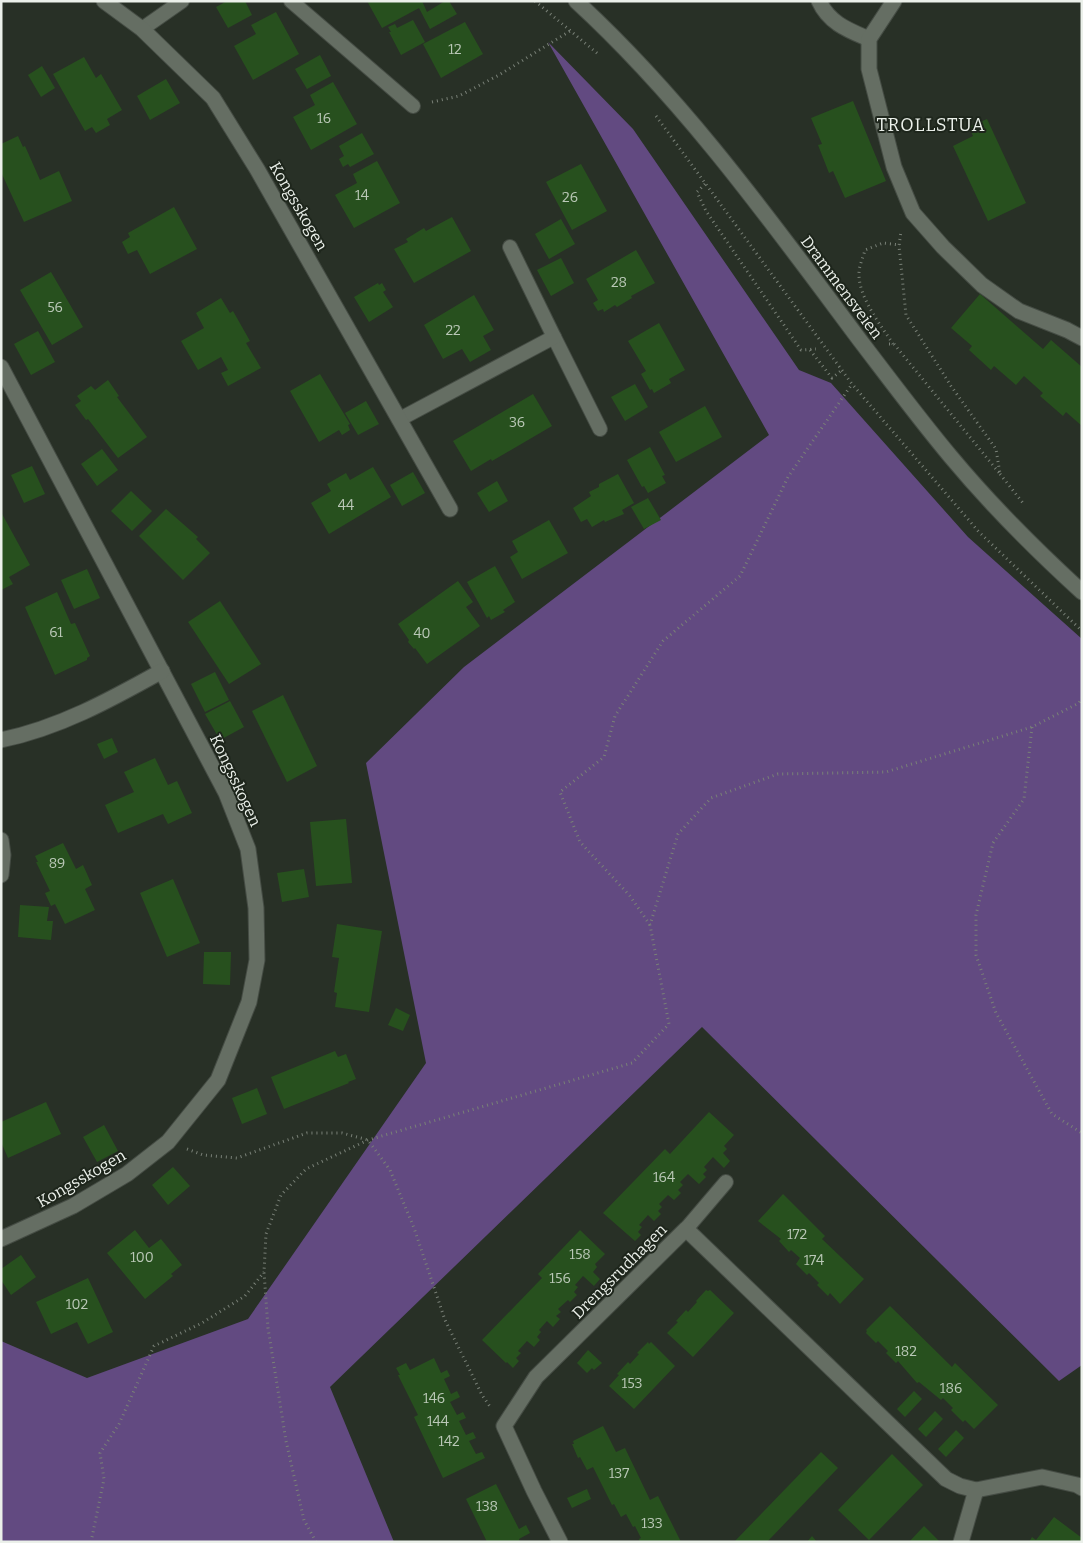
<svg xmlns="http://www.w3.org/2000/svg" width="1083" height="1543" font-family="Bitter,serif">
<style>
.forest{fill:#624a81}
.building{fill:#27501e}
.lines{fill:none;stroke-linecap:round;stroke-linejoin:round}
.lane-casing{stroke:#454c44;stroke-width:16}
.street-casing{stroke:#454c44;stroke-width:17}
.secondary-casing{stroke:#454c44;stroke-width:17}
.path{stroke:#798077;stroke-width:3;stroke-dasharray:1 4;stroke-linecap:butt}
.lane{stroke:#656e63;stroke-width:14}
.street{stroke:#656e63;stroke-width:15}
.secondary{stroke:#656e63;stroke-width:15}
.labels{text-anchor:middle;stroke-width:4;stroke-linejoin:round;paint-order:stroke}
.number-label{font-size:14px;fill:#bac8b7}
.street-label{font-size:16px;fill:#ebf0ea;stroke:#1e261c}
.neighbourhood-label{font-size:18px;letter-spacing:1px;fill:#ebf0ea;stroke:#1e261c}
</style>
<rect width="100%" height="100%" fill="#283026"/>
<!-- forest -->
<path class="forest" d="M548,42L633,129L799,370L831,383L968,537L1082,639V1365L1059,1381L702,1027L330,1387L394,1542H1V1341L87,1378L248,1319L426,1063L366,763L464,667L769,435Z"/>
<!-- building -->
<g class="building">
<path d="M227,1H245L252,15L228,28L216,7Z"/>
<path d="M367,1H422L427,12L445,1H449L457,14L430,29L419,8L382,28Z"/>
<path d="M276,12L299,54L253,80L234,46L256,34L251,25Z"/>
<path d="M413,20L425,42L401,55L389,32H391L388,27L395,24L397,28Z"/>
<path d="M465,22L483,54L441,78L423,44Z"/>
<path d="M320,55L331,76L307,89L295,69Z"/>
<path d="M84,57L96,78L101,74L122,110L107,119L110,125L96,133L92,127L85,131L53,74Z"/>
<path d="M42,66L55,88L41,97L28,75Z"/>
<path d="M166,79L180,103L150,120L137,96Z"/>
<path d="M333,82L357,124L311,150L293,117L315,105L310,95Z"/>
<path d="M853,101L886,181L845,198L833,171L829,173L818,145L822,144L811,118Z"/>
<path d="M987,119L1026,203L988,221L953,146L973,136L969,127Z"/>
<path d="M362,133L374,154L350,167L348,164L343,167L339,159L344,156L339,146Z"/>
<path d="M18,136L23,147L25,146L40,180L59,171L72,201L24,222L1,172V144Z"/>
<path d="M377,161L400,203L354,228L335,195L357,183L353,174Z"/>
<path d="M581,164L607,211L572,230L546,182Z"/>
<path d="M174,207L197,249L150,274L137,250L128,254L122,242L130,237L128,233Z"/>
<path d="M452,217L471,251L414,283L394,249L408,242L406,239L424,228L426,231Z"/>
<path d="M561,219L575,244L549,259L535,234Z"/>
<path d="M636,250L655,283L631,296L632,298L617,307L615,305L604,312L603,309L598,311L593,303L598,300L586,279Z"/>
<path d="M561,258L574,283L551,296L537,270Z"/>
<path d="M51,272L83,327L52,345L20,290Z"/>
<path d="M378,283L379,285L382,283L386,290L383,292L393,307L369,322L354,297Z"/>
<path d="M980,294L1043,349L1051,340L1082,367V426L1066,412L1063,416L1040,396L1043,393L1024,376L1016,385L994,366L991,370L969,350L972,346L951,328Z"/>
<path d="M474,295L494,330L483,336L491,350L470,362L462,349L443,359L424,325Z"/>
<path d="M221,298L230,313L233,311L250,341L246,343L261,368L228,386L221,373L228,370L221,357L198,370L181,341L204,328L196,313Z"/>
<path d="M659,323L685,370L669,379L671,383L654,393L652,389L650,390L641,374L646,371L628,341Z"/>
<path d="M38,331L55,362L31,375L14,344Z"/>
<path d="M320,374L350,424L348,425L350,430L342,435L339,430L319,442L290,391Z"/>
<path d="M108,380L119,396L117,397L147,437L118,458L88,419L86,420L75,405L81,401L77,396L91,386L95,390Z"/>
<path d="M635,384L648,407L625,421L611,397Z"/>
<path d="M533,394L552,426L492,461L491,459L471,471L453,441Z"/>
<path d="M366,401L379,424L358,435L345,413Z"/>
<path d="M705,406L722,437L676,462L659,432Z"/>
<path d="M650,447L665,475L662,476L666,483L648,493L644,486L642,487L627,460Z"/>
<path d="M102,449L118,470L97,486L81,464Z"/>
<path d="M32,466L45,494L24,503L11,475Z"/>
<path d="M373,467L391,497L329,534L311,503L331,491L327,484L346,473L350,480Z"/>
<path d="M413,472L425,493L402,506L390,485Z"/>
<path d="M618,474L634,503L622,510L624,514L605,522L604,520L592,527L587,519L581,522L573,508L591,496L589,492L599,487V484Z"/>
<path d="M497,481L508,501L489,512L477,493Z"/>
<path d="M131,491L152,511L132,531L111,511Z"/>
<path d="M648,498L661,520L644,529L631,507Z"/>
<path d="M166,509L198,537L196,539L210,553L183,580L139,536Z"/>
<path d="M1,512L30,565L9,577L13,584L1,590Z"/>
<path d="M549,520L568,553L522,579L510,557L518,552L512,541Z"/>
<path d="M495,566L515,602L503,610L505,612L491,620L489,616L487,618L467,582Z"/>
<path d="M87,569L100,598L74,609L61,580Z"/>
<path d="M458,581L473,602L466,607L480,626L427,664L415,648L414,649L408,642L409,640L398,624Z"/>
<path d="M57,592L71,624L75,623L90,656L87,658V660L55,675L25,607Z"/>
<path d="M220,601L261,664L229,684L188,622Z"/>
<path d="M215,672L229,700L205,712L191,684Z"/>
<path d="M283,695L317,766L287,782L252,711Z"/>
<path d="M230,701L244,727L220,740L205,714Z"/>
<path d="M112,738L118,752L104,759L97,744Z"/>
<path d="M155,758L168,785L177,781L192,813L168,824L163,814L118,833L105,805L134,792L124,772Z"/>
<path d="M346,819L352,883L316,886L310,822Z"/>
<path d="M63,843L76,869L83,865L92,885L85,889L95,910L65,924L55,904L51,906L45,893L50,891L36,862H38L35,856Z"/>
<path d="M304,869L309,897L282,902L277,873Z"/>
<path d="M173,879L200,943L167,957L140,893Z"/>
<path d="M20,905L49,907L47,921H53L51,940L18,937Z"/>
<path d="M337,924L382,931L369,1012L335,1007L337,993L334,992L339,958L332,957Z"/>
<path d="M204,952H231L230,985L203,984Z"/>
<path d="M396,1008L410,1015L403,1031L388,1025Z"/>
<path d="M335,1051L338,1057L346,1054L356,1079L348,1082L349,1083L284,1109L271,1077Z"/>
<path d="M257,1088L267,1114L242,1124L232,1098Z"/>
<path d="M46,1102L61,1134L8,1158L1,1142V1122Z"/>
<path d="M709,1112L734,1135L724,1146L727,1149L723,1153L730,1161L724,1168L713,1157L704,1167L707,1170L703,1174L706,1177L699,1184L688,1174L680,1182L683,1185L678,1190L681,1193L674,1200L668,1195L659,1204L662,1207L658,1211L661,1214L654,1221L648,1215L639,1225L642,1227L638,1232L641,1235L635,1241L603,1213L665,1149L670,1154Z"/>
<path d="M104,1125L118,1151L97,1162L83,1137Z"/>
<path d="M173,1167L190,1186L168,1205L152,1185Z"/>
<path d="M783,1194L825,1236L822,1239L864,1279L840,1304L830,1293L828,1296L817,1285L819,1283L809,1273L807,1275L796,1264L800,1258L791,1250L789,1252L779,1241L781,1239L758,1221Z"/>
<path d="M135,1230L149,1248L161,1239L182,1265L171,1274L173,1276L145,1299L107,1253Z"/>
<path d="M580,1230L605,1254L595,1264L597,1267L593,1272L600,1279L594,1286L583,1276L575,1285L578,1287L574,1292L577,1295L570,1302L568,1300L558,1309L561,1312L556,1316L560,1319L553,1327L547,1321L539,1330L541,1332L537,1337L540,1340L534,1347L527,1341L518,1351L521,1353L516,1358L519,1361L513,1368L507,1362L506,1363L482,1340L542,1278L538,1274Z"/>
<path d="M21,1255L36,1277L11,1295L1,1280V1269Z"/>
<path d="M88,1278L113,1332L88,1344L77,1322L51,1334L36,1302Z"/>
<path d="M706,1290L708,1291L710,1290L734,1313L693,1357L667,1333L678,1322L676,1321L686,1310L688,1312L697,1302L696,1301Z"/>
<path d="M890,1306L952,1367L955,1363L998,1405L974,1429L965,1420L963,1422L951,1410L953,1408L943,1398L941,1400L919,1382L917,1383L898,1361L896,1363L886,1353L888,1351L878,1341L876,1343L866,1333L867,1331L866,1330Z"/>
<path d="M648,1342L649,1344L651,1342L675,1366L634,1409L609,1386L619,1375L617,1374L628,1362L630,1364L639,1354L637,1353Z"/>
<path d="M588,1350L602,1363L594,1370L592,1368L587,1373L577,1363Z"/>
<path d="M434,1358L441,1373L447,1370L450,1376L444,1379L451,1394L457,1391L460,1397L450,1402L457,1415L463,1412L466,1418L459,1421L466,1435L473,1432L476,1438L469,1441L476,1454L482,1452L485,1458L443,1478L414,1417L418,1415L398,1375H400L396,1368L406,1363L410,1370Z"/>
<path d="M914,1391L922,1399L905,1417L897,1409Z"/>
<path d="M935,1411L943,1419L926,1437L918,1429Z"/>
<path d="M603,1426L616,1452L625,1448L650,1500L658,1496L681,1542H640L639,1539L641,1538L635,1526L633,1527L626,1514L621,1517L614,1504L612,1505L593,1467L587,1470L580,1457L578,1458L572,1444H574L573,1441Z"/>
<path d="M956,1430L964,1438L946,1457L938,1449Z"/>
<path d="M821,1452L838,1468L767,1542H734Z"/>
<path d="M892,1454L923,1485L869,1540L838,1510Z"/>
<path d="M496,1484L519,1529L526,1525L530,1533L519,1539L520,1542H487L466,1499Z"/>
<path d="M587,1489L591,1499L572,1508L567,1498Z"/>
<path d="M1054,1517L1082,1538V1542H1029L1032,1537L1036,1540Z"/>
<path d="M924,1526L940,1542H909Z"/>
<path d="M812,1536L817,1542H807Z"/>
</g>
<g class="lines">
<defs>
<g id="lane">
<path d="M291,1L413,106"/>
<path d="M142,29L182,1"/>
<path d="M554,337L600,429"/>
<path d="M400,419L554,337L510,247"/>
<path d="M686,1229L726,1182"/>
</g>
<g id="street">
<path d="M104,1L142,29L213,98L257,169L450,509"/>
<path d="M819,1C829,23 848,30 869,39"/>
<path d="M894,1L869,39V69L894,167L913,213L943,247L982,285L1019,311L1067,330L1082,338"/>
<path d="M1,367L226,793L248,849L256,908L257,960L249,1002L218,1080L168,1142L127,1174L73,1206L1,1239"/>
<path d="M1,740C59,728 110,700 162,671"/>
<path d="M1,840L3,855L1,875"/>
<path d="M560,1542L534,1491L504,1426L536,1377L686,1229L946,1479L960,1486L976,1490L1042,1477L1077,1485L1082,1488"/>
<path d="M961,1542L976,1490"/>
</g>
<path id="secondary" d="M576,1C686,102 773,224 862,343C891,381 920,420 951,457C991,505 1036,550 1082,592"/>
</defs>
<!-- lane casing -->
<use href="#lane" class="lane-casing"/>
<!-- street casing -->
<use href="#street" class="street-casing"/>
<!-- secondary casing -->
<use href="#secondary" class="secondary-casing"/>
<!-- path -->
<g class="path">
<path d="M535,1L598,54"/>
<path d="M432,102L459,96L499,75L570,31"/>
<path d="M656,116L852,384L979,532L1082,631"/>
<path d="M705,184L697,192L706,211L801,350L816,349"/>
<path d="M889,344H894L1000,474L996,449L951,386L906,315L899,246L901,231"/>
<path d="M893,344C881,325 858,297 859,273C859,266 863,258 865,250L883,243L900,245"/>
<path d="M810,350L832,378L842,370"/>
<path d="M1000,474L1023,503"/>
<path d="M1032,727L1024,799L993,843L976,915V955L996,1013L1052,1114L1082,1133"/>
<path d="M650,925L630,896L580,842L560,792L604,757L615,716L663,641L740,576L788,477L852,384"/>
<path d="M187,1149L203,1155L237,1158L307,1133H342L368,1140L390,1170L414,1228L445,1320L482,1395L491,1408"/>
<path d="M91,1542L104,1479L100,1453L119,1424L154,1346L202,1323L245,1296L264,1272"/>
<path d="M316,1542L304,1520L286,1441L268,1328L264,1272L266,1234L281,1195L306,1169L368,1140L632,1063L669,1024L650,925L678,834L711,798L778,774L886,772L1032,727L1079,703L1082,698"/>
</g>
<!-- lane -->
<use href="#lane" class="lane"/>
<!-- street -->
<use href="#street" class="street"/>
<!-- secondary -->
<use href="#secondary" class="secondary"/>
</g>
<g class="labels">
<!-- number labels -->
<g class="number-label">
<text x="455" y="54">12</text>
<text x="324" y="123">16</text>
<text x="362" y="200">14</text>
<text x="570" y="202">26</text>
<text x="619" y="287">28</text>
<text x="55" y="312">56</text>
<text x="453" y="335">22</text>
<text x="517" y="427">36</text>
<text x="346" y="510">44</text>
<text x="56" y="637">61</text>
<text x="422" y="638">40</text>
<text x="57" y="868">89</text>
<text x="664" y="1182">164</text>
<text x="797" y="1239">172</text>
<text x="580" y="1259">158</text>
<text x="142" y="1262">100</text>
<text x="814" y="1265">174</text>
<text x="560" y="1283">156</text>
<text x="77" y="1309">102</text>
<text x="906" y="1356">182</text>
<text x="632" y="1388">153</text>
<text x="951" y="1393">186</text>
<text x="434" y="1403">146</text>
<text x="438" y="1426">144</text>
<text x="449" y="1446">142</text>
<text x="619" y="1478">137</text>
<text x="487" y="1511">138</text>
<text x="652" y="1528">133</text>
</g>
<!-- street labels -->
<g class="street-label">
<text transform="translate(299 206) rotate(60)" y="6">Kongsskogen</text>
<text transform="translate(842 287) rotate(53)" y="6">Drammensveien</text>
<text transform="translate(236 780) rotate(65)" y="6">Kongsskogen</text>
<text transform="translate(81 1178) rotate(-30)" y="6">Kongsskogen</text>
<text transform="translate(619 1271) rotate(-45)" y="6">Drengsrudhagen</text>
</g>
<!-- neighbourhood labels -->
<g class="neighbourhood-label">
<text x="931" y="131">TROLLSTUA</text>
</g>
</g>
<!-- border -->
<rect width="1083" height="1543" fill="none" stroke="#ebf0ea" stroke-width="5"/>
</svg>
